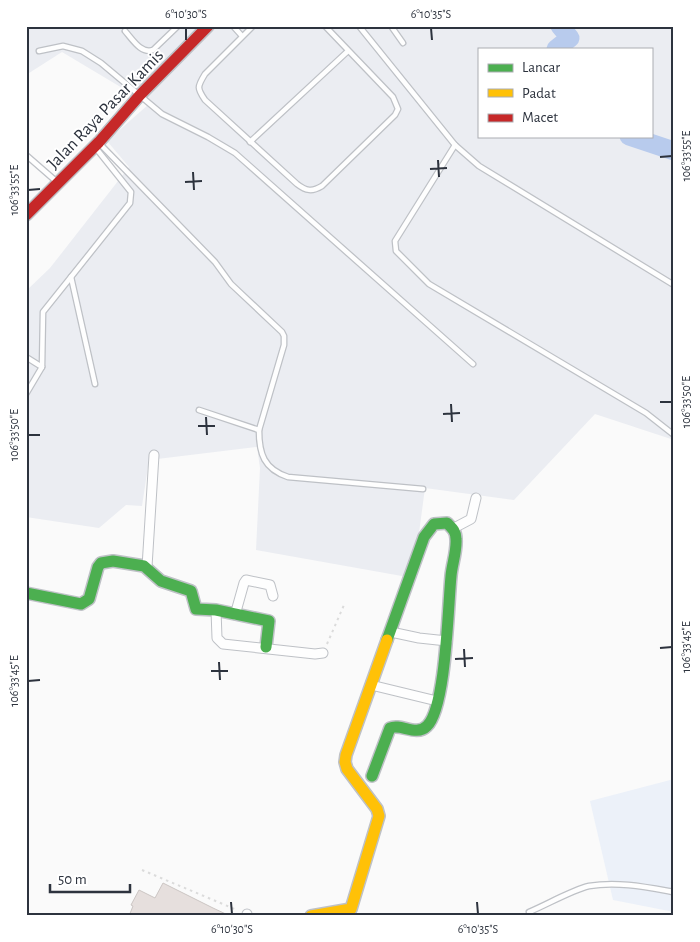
<svg xmlns="http://www.w3.org/2000/svg" width="700" height="942" font-family="'Alegreya Sans',sans-serif">
<style>
.built{fill:#ebedf2;fill-rule:evenodd}
.grass{fill:#ecf1f9}
.lines{fill:none;stroke-linecap:round;stroke-linejoin:round}
.river{stroke:#b8cbed;stroke-width:19}
.building{fill:#e6dfdd;stroke:#ccc6c4}
.lane-casing{stroke:#bec1c6;stroke-width:7}
.street-casing{stroke:#bec1c6;stroke-width:11}
.fast-casing{stroke:#bec1c6;stroke-width:14}
.slow-casing{stroke:#bec1c6;stroke-width:14}
.jam-casing{stroke:#bec1c6;stroke-width:14}
.path{stroke:#dbdbdb;stroke-width:2;stroke-dasharray:2.5 4;stroke-linecap:butt}
.lane{stroke:#fefefe;stroke-width:4.5}
.street{stroke:#fefefe;stroke-width:9}
.fast{stroke:#4caf50;stroke-width:11}
.slow{stroke:#ffc107;stroke-width:11}
.jam{stroke:#c62828;stroke-width:11}
.ticks{fill:none;stroke:#2d333e;stroke-width:2}
.labels{text-anchor:middle;stroke-width:4;stroke-linejoin:round;paint-order:stroke}
.street-label{font-size:18px;fill:#2d333e;stroke:#fff}
.neatline{fill:none;stroke:#2d333e;stroke-width:2}
.ticks-label{font-size:12px;text-anchor:middle;fill:#2d333e}
</style>
<rect width="100%" height="100%" fill="#fafafa"/>
<!-- built -->
<path class="built" d="M26,26H674V440L595,414L514,500L425,488L413,578L256,550L260,468L257,447L149,460L142,506L126,505L99,528L26,517V291L50,268L129,167L107,141L149,104L62,52L26,75ZM479,49H651V136H479Z"/>
<!-- grass -->
<path class="grass" d="M674,779V912L613,900L590,801Z"/>
<g class="lines">
<!-- river -->
<g class="river">
<path d="M556,49L570,38L560,26"/>
<path d="M629,136L674,151"/>
</g>
</g>
<!-- building -->
<path class="building" d="M163,883L213,908L230,916H129L133,906L131,905L139,890L155,898Z"/>
<g class="lines">
<defs>
<g id="lane">
<path d="M233,26L242,36"/>
<path d="M253,26L205,74C197,87 197,88 205,100L297,184C306,191 312,192 322,186L395,115L398,109L393,97L325,26"/>
<path d="M359,26L455,145L479,166L674,285"/>
<path d="M391,26L403,43"/>
<path d="M125,31C133,40 141,54 153,50L178,26"/>
<path d="M39,51L63,46L82,51L101,63L162,114L208,137L235,153L473,364"/>
<path d="M250,142L348,51"/>
<path d="M100,144L215,262L231,284L282,332L284,336V345L259,430C259,454 264,469 288,477L423,489"/>
<path d="M455,145L395,241L396,251L429,284L646,413L674,435"/>
<path d="M26,155L57,182"/>
<path d="M71,277L130,203L131,192L95,147"/>
<path d="M26,357L42,367L26,394"/>
<path d="M42,367L43,312L71,277L95,384"/>
<path d="M199,410L259,430"/>
<path d="M529,912C546,905 572,890 589,886C617,881 646,887 674,892"/>
</g>
<g id="street">
<path d="M454,528L471,519L476,498"/>
<path d="M147,567L154,455"/>
<path d="M216,610L217,638L223,644L315,654L323,653"/>
<path d="M235,615L244,583L246,580L270,585L273,596"/>
<path d="M391,632L419,638L447,641"/>
<path d="M371,685L437,701"/>
<path d="M247,914V916"/>
</g>
<g id="fast">
<path d="M26,593L81,604L89,599L98,567L101,563L113,561L144,566L161,581L191,591L196,609L216,610L269,621L266,647"/>
<path d="M372,776L390,728C401,723 416,737 427,726C446,708 448,606 451,576C452,564 457,551 456,539C456,531 452,528 447,523L434,524L424,537L387,640"/>
</g>
<path id="slow" d="M311,916L351,909L379,816L377,809L347,769L345,762L346,755L387,640"/>
<path id="jam" d="M26,215L99,142L140,95L208,26"/>
</defs>
<!-- lane casing -->
<use href="#lane" class="lane-casing"/>
<!-- street casing -->
<use href="#street" class="street-casing"/>
<!-- fast casing -->
<use href="#fast" class="fast-casing"/>
<!-- slow casing -->
<use href="#slow" class="slow-casing"/>
<!-- jam casing -->
<use href="#jam" class="jam-casing"/>
<!-- path -->
<g class="path">
<path d="M327,644L344,605"/>
<path d="M142,870L237,910"/>
</g>
<!-- lane -->
<use href="#lane" class="lane"/>
<!-- street -->
<use href="#street" class="street"/>
<!-- fast -->
<use href="#fast" class="fast"/>
<!-- slow -->
<use href="#slow" class="slow"/>
<!-- jam -->
<use href="#jam" class="jam"/>
</g>
<!-- ticks -->
<path class="ticks" d="M186,28V40M431,28L432,40M660,157L672,156M438,160L439,177M430,169L447,168M193,172L194,190M185,182L202,181M28,190L40,189M660,402H672M451,404L452,422M443,414L460,413M206,417L207,435M198,426H215M28,435H40M660,648L672,647M464,649L465,667M455,659L473,658M219,662L220,680M211,671H228M28,681L40,680M231,902L232,914M477,902L478,914"/>
<g class="labels">
<!-- street labels -->
<g class="street-label">
<text transform="translate(105 109) rotate(-46)" y="6">Jalan Raya Pasar Kamis</text>
</g>
</g>
<!-- border -->
<rect width="700" height="942" fill="none" stroke="#ffffff" stroke-width="55"/>
<!-- legend -->
<rect x="478" y="48" width="175" height="90" fill="#ffffff" stroke="#abadb2"/>
<rect x="488" y="64" width="25" height="8" fill="#4caf50" stroke="#abadb2"/>
<text x="522" y="72" font-size="15" fill="#2d333e">Lancar</text>
<rect x="488" y="89" width="25" height="8" fill="#ffc107" stroke="#abadb2"/>
<text x="522" y="98" font-size="15" fill="#2d333e">Padat</text>
<rect x="488" y="114" width="25" height="8" fill="#c62828" stroke="#abadb2"/>
<text x="522" y="122" font-size="15" fill="#2d333e">Macet</text>
<!-- scale -->
<path d="M50 884v8h80v-8" fill="none" stroke="#2d333e" stroke-width="2.5"/>
<text x="58" y="884" font-size="15" fill="#2d333e" stroke="#ffffff" stroke-width="4" paint-order="stroke">50 m</text>
<rect x="28" y="28" width="644" height="886" class="neatline"/>
<g class="ticks-label">
<text x="186" y="18">6°10'30"S</text>
<text x="431" y="18">6°10'35"S</text>
<text transform="translate(686 156) rotate(-90)" y="4">106°33'55"E</text>
<text transform="translate(14 190) rotate(-90)" y="4">106°33'55"E</text>
<text transform="translate(686 402) rotate(-90)" y="4">106°33'50"E</text>
<text transform="translate(14 435) rotate(-90)" y="4">106°33'50"E</text>
<text transform="translate(686 647) rotate(-90)" y="4">106°33'45"E</text>
<text transform="translate(14 681) rotate(-90)" y="4">106°33'45"E</text>
<text x="232" y="933">6°10'30"S</text>
<text x="478" y="933">6°10'35"S</text>
</g>
</svg>
